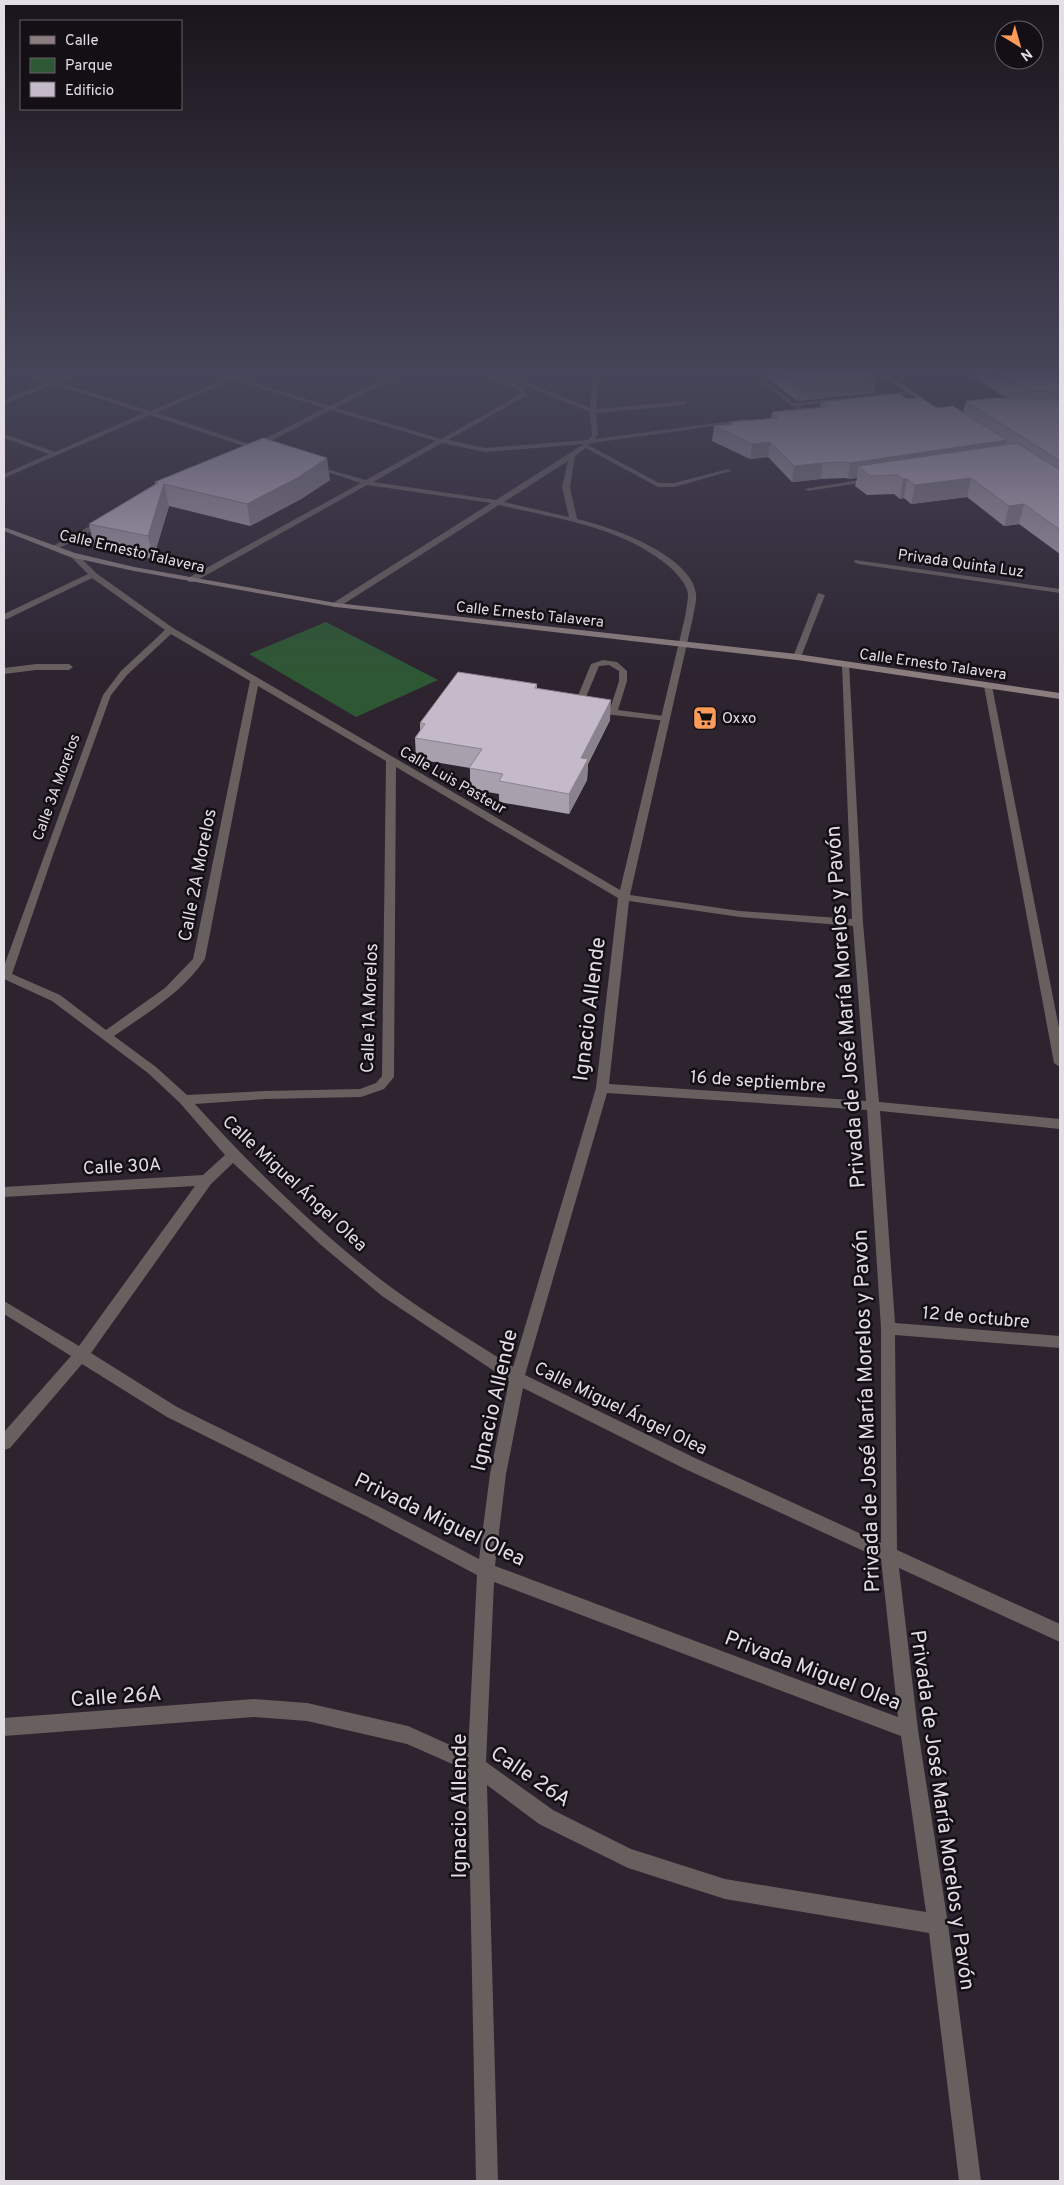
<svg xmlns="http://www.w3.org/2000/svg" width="1064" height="2185" font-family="Overpass,sans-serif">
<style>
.green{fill:#2e5734}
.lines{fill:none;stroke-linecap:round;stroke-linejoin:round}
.lane{fill:#685f5f;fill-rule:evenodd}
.street{fill:#685f5f;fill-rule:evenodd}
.secondary{fill:#8c7e7e;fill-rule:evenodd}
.wall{fill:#a9a0ae}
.shaded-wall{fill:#8a828d}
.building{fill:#c5baca;stroke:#8a828d}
.labels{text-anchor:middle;stroke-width:5;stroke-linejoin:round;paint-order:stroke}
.far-street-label{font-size:15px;fill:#e3dde5;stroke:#130f14}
.far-poi-label{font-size:15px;fill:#e3dde5;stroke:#130f14;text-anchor:start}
.street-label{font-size:18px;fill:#e3dde5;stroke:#130f14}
.near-street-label{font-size:21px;fill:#e3dde5;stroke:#130f14}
</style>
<rect width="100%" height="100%" fill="#2d2430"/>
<!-- green -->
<path class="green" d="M326,622L438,680L356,717L249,654Z"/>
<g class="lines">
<!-- lane -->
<g class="lane">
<path d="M766,384H770L794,403L852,397L855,399L799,406L809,415L806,417L766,386Z"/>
<path d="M911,391L913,394L884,397L881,395Z"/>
<path d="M586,444L659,483H674L728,469L731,471L674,487H658L584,447L583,446Z"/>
<path d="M818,593L825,595L801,657L794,659L793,657Z"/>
<path d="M603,660L617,662L627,671V681L618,710L664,716L669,719L667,721L586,712L575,703L591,664ZM609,665L619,671V681L610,709L589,707L584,702L599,666Z"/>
</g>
<!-- street -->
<g class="street">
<path d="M12,369H22L54,380L79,369H88L59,382L150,411L226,379L197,369C209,369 218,374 229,376C237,377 247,369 256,369L237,378L330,406L403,369H411L336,408L441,439L521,394L519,390L486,376L477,369H484L523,388L527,395L448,440L485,448L588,440L592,435L590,412L511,380L513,377L590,408L594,369H600L596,409L684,401L687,403L684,405L596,413L598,435L595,439L747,419L750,421L592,443L575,456L570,487L577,519C609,526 692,555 696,594C697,601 694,610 693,617L630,895L740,911L852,919L842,665L849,663L863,923L879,1102L1060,1119V1129L880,1111L895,1323L1060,1336V1348L895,1335L897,1550L1060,1624V1642L899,1568L918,1730L948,1924L981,2181H959L929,1933L725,1899L628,1868L539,1824L487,1785L498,2181H476L468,1771L407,1744L307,1721L254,1717L4,1736V1718L254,1699L307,1703L408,1726L468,1753L477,1575L366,1516L167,1417L82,1364L10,1448L4,1450V1432L71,1356L4,1314V1301L79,1346L195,1186L4,1197V1187L203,1175L225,1155L180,1103L148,1073L52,1001L4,979V966L103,695L121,671L165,630L92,578L7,619H4V614L88,574L69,555L76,553L96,573L173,628L620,890L685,617C686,610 688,601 688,594C687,585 678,575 672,569C625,527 558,519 499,505L339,607H333V603L491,503L367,485L194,582H188V578L361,483L312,467V465L366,480L436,441L331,410L259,447L265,450L262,452L150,415L4,478V474L49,454L4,438V434L55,452L144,413L54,384L4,404V400L48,382ZM232,380L325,408L252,445L156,413ZM442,443L485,452L584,444L496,500L373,482ZM568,461L562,487L569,517L504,502ZM171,634L250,681L193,959L165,988L106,1030L60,995L12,974L55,849L111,695L127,675ZM258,686L386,761L382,1076L376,1083L360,1089L265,1091L187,1095L156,1067L114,1036C147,1013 182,993 205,959ZM396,767L618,898L596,1088L513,1367C473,1341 430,1316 392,1288C322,1236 253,1168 195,1104L265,1099L361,1097L384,1089L394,1077ZM629,901L740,917L853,926L866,1101L609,1084ZM607,1093L867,1110L881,1328V1543L695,1458L525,1375ZM233,1163L321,1245L382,1296L509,1381L490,1474L479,1559L378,1506L177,1407L91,1353L211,1184ZM523,1388L683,1468L881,1559L898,1717L495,1566L506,1474ZM494,1582L901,1736L926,1912L725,1879L631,1849L553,1810L486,1762Z"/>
<path d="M871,478L874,480L873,481L808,491L804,489Z"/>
<path d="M101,520L108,522L56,550L49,548Z"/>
<path d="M855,560L1060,589V593L858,564L854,562Z"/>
<path d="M36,664H69L73,667L69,670H36L4,674V668Z"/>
<path d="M988,683L992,686L1060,1033V1067L1054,1063L984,686Z"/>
</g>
<!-- secondary -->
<g class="secondary">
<path d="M873,369H880L936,407L931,408Z"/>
<path d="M4,527L75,553L134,567L336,603L797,654L1060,693V699L797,660L336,607L134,571L70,557L4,531Z"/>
</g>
</g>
<!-- wall -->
<g class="wall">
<path d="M768,369H867L874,393L797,401L767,378Z"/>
<path d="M962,369H1060V554L1019,524L1004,526L967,497L911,504L904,498L900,499L894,494L867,495L855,486L857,478L848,479L846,478L821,479L792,482L768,457L750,459L712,441L714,426L730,424V422L771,418L772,412L820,407L821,402L907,399L936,408L963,412L966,401L1006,398Z"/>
<path d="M330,480L301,499L250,526L169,506L153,559L94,547L89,524L155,484V482Z"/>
<path d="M537,684V689L610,720L588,764L587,780L569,814L499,802V794L470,789V768L416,759L415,738L420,731V723Z"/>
</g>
<!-- shaded-wall -->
<g class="shaded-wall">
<path d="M877,376L874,393L797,401L799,384Z"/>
<path d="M1007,440L1004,456L858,466L857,478L848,479L850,463Z"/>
<path d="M770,442L768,457L750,459L752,444Z"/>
<path d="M327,458L330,480L301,499L250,526L247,504Z"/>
<path d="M823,463L821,479L792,482L794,466Z"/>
<path d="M971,478L967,497L911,504L915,485Z"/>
<path d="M903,479H907L904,498L900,499Z"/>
<path d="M164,484L169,506L153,559L148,536Z"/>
<path d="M1024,504L1019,524L1004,526L1009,506Z"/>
<path d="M611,700L610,720L588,764L587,780L569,814V794L581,758Z"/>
</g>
<!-- building -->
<g class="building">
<path d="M779,369H867L877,376L799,384Z"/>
<path d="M993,369H1060V392L1028,391Z"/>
<path d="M899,393L907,399L920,397L936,408L953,406L1007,440L850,463L848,462L823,463L794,466L770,442L752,444L714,426L733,424L730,422L778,418L772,412L827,407L821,402Z"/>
<path d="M995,398L1060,400V461L966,401Z"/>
<path d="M263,438L327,458L299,477L247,504L164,484L148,536L89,524L158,483L155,482Z"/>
<path d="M1017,443L1060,470V530L1024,504L1009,506L971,478L915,485L907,479H903L898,475L870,476L858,466Z"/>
<path d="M458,672L537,684L535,688L611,700L581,758L588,759L569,794L499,781L503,774L469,768L482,749L415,738L425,724L420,723Z"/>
</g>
<!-- sky -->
<linearGradient id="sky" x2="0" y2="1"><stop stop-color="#19141a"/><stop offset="0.55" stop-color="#464559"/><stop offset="1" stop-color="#464559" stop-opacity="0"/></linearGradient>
<rect width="1064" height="675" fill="url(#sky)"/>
<!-- icons -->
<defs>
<symbol id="supermarket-square" viewBox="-11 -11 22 22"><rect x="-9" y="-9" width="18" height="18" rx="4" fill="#fe9b59" stroke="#130f14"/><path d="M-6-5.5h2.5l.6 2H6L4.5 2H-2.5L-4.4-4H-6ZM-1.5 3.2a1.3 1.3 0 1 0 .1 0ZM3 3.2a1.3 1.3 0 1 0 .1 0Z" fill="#111"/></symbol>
</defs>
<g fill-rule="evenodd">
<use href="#supermarket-square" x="691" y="704" width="28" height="28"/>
</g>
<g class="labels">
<!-- far-street labels -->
<g class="far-street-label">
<text transform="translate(132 551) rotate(13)" y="5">Calle Ernesto Talavera</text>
<text transform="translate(961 563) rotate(8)" y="5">Privada Quinta Luz</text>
<text transform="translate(530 614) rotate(6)" y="5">Calle Ernesto Talavera</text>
<text transform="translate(933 664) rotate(8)" y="5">Calle Ernesto Talavera</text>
<text transform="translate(453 780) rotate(30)" y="5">Calle Luis Pasteur</text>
<text transform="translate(56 787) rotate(-70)" y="5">Calle 3A Morelos</text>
</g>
<!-- far-poi labels -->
<g class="far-poi-label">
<text x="722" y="723">Oxxo</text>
</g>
<!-- street labels -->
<g class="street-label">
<text transform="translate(197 875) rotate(-79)" y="6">Calle 2A Morelos</text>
<text transform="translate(369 1008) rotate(-88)" y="6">Calle 1A Morelos</text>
<text transform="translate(758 1081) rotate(4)" y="6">16 de septiembre</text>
<text transform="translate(122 1166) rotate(-3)" y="6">Calle 30A</text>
<text transform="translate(295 1183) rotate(43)" y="6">Calle Miguel Ángel Olea</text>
<text transform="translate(976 1317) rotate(5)" y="6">12 de octubre</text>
<text transform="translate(621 1408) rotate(26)" y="6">Calle Miguel Ángel Olea</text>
</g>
<!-- near-street labels -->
<g class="near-street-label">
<text transform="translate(845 1007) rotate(-94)" y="7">Privada de José María Morelos y Pavón</text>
<text transform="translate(589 1009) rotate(-83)" y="7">Ignacio Allende</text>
<text transform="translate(494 1400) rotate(-77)" y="7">Ignacio Allende</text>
<text transform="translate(866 1411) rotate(-92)" y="7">Privada de José María Morelos y Pavón</text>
<text transform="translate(440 1519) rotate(26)" y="7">Privada Miguel Olea</text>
<text transform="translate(813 1670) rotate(21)" y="7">Privada Miguel Olea</text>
<text transform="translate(116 1696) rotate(-4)" y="7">Calle 26A</text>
<text transform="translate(531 1776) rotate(34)" y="7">Calle 26A</text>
<text transform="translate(459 1806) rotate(-90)" y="7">Ignacio Allende</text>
<text transform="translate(943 1810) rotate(82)" y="7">Privada de José María Morelos y Pavón</text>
</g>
</g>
<!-- border -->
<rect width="1064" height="2185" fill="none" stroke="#e3dde5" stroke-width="10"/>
<!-- legend -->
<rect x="20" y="20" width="162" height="90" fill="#130f14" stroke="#666168"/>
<rect x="30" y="36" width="25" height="8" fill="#8c7e7e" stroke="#666168"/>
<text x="65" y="45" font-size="15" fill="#e3dde5">Calle</text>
<rect x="30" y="58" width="25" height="15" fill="#2e5734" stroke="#666168"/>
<text x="65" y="70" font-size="15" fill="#e3dde5">Parque</text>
<rect x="30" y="82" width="25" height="15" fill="#c5baca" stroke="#666168"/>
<text x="65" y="95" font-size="15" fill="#e3dde5">Edificio</text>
<!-- north arrow -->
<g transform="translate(1019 45) rotate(143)"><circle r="24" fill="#130f14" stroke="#666168"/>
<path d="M0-4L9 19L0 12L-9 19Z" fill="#fe9b59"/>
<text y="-8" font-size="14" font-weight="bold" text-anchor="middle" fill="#e3dde5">N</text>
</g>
</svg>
